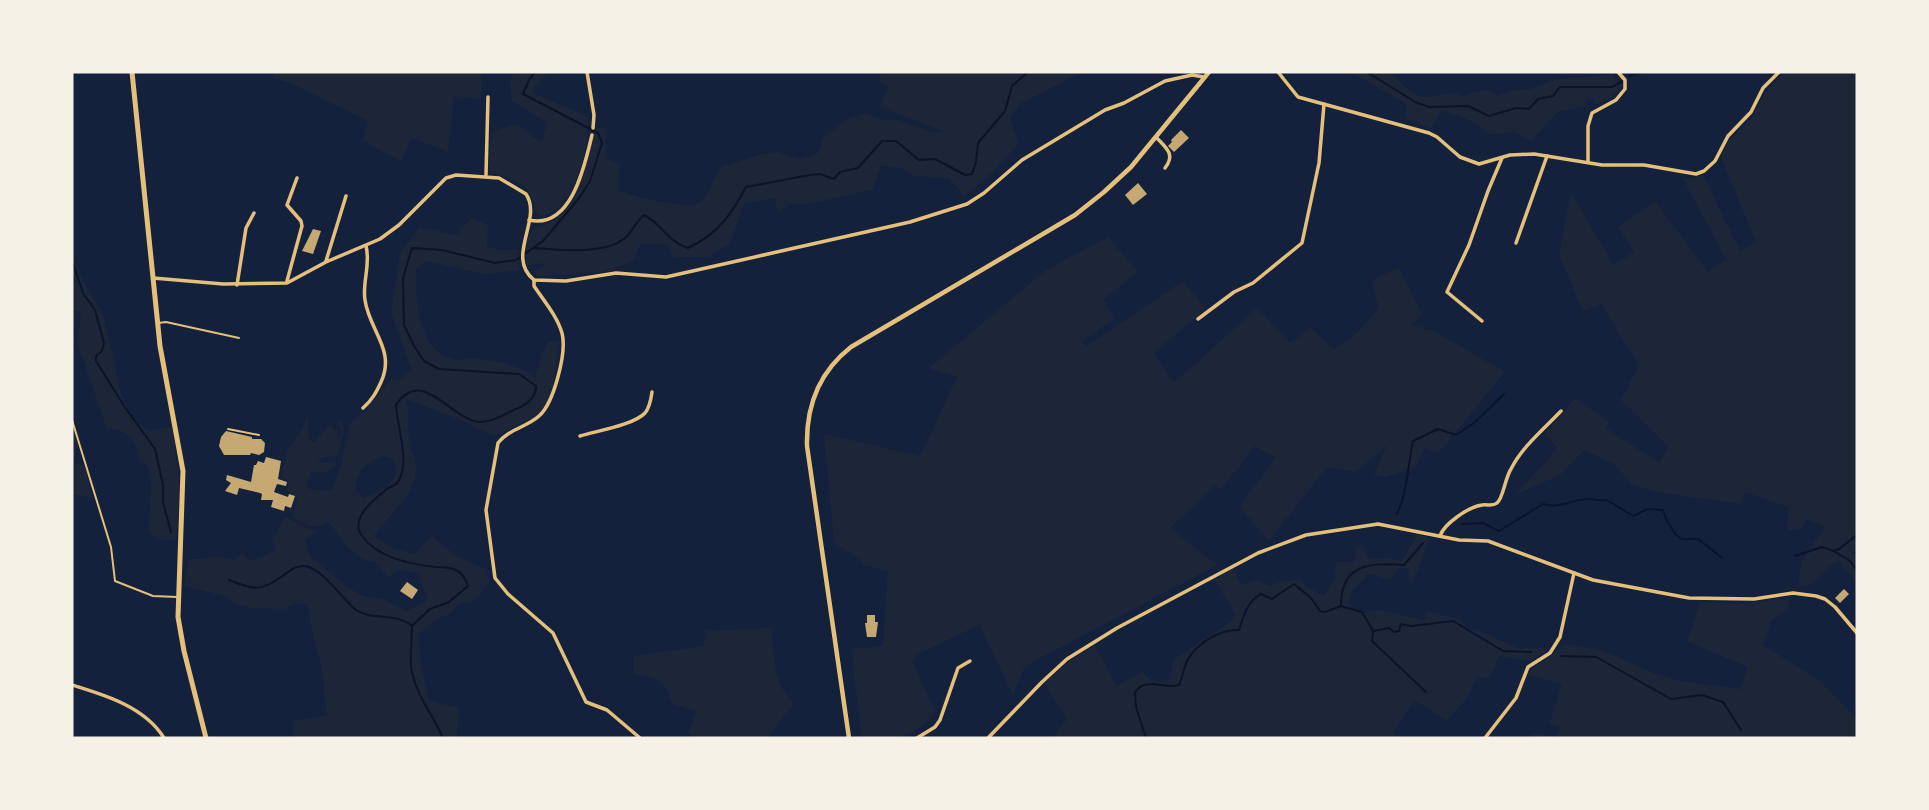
<svg xmlns="http://www.w3.org/2000/svg" width="1929" height="810" font-family="Mulish,sans-serif">
<style>
.green{fill:#1d2539;fill-rule:evenodd}
.lines{fill:none;stroke-linecap:round;stroke-linejoin:round}
.stream{stroke:#0b132b;stroke-width:2}
.building{fill:#c6a872}
.path{stroke:#e5c07b;stroke-width:2}
.service{stroke:#e5c07b;stroke-width:2}
.minor{stroke:#e5c07b;stroke-width:3.5}
.tertiary{stroke:#e5c07b;stroke-width:4.5}
.secondary{stroke:#e5c07b;stroke-width:5}
</style>
<rect width="100%" height="100%" fill="#14213d"/>
<!-- green -->
<g class="green">
<path d="M275,72H482L481,99L454,96L448,152L412,138L401,161L363,141L368,121L293,84L272,78Z"/>
<path d="M513,72H549L534,88L533,93L588,117C590,146 575,213 540,216C534,211 535,209 533,201C527,183 507,176 490,173L489,156L492,132L517,124L533,137L542,141L547,122L512,101L510,85Z"/>
<path d="M881,72H1082L1020,104L1010,117L1018,144L989,176L964,196L949,178L915,176L900,168L881,166L872,190L807,204H788L779,213L774,198L743,204C741,218 734,229 731,243L709,257H674L668,244H641L633,261L602,272L537,276L532,271L544,266L543,263L526,266C524,210 541,239 565,210C582,188 591,155 595,128H606L605,158L620,164L617,190C631,196 692,212 702,201C710,192 715,177 721,167L762,154L777,152L800,159L817,154L823,138L848,119L866,113L884,120H899L928,131L948,133L880,107L888,86L879,83Z"/>
<path d="M1351,72H1389C1400,80 1411,96 1425,97C1441,98 1447,88 1463,97L1474,92L1488,90L1497,96L1514,90L1531,89L1555,79L1612,75L1623,86C1616,95 1607,102 1595,104L1594,99L1586,100L1587,106L1558,112L1531,141L1514,132L1490,135C1474,121 1461,115 1440,111L1431,129L1406,118V104Z"/>
<path d="M1784,72H1857V550L1852,552L1857,557V582L1838,560L1808,586L1798,585L1802,561L1825,526L1806,519L1801,529L1787,530L1788,507L1745,492L1741,504L1657,492L1632,484L1614,464L1584,450L1560,475L1515,495L1558,448L1545,435L1575,398L1609,422L1606,428L1659,463L1669,447L1621,400L1639,365L1601,304L1583,311L1559,255L1571,192L1613,265L1634,252L1618,227L1655,201L1708,272L1726,259L1682,177L1692,178L1703,175L1740,251L1756,242L1721,157L1729,141L1751,119L1765,93Z"/>
<path d="M471,218L488,225L487,247L500,250L518,249L519,270L482,274L427,261L416,270C415,301 418,354 458,360C462,360 465,359 469,359C491,359 518,364 535,378L542,353L549,342H559L554,382L548,405L538,417L520,423L506,432L493,435L451,416L406,399C410,414 407,430 410,444C412,453 417,461 416,471C413,498 388,515 374,536L393,548L415,554L432,535C447,551 463,561 485,568L489,583L480,595L469,603L462,602L448,615L436,619L418,635L422,672L429,700L441,704L459,707L457,738H292L294,721L327,715L321,663L316,650L307,603L294,604L285,609L252,608L236,604L225,596L184,586L189,559H204L212,556L233,560L243,552L249,561L273,552L276,548L272,541L285,517L306,528L317,531L305,540L309,555L349,588L363,596L382,599L406,611L422,604L428,596L419,581L420,573L398,570L389,578L375,562C351,559 343,540 329,522C314,530 307,526 293,517L297,498L287,490L288,482L282,476L287,450L300,434L308,415L309,440L314,443L331,423L334,430L337,429L340,440L341,428L339,426V419L344,429L339,453L337,456L325,457L318,461L320,463L334,462L336,465C331,472 320,475 312,471L306,482L309,489L332,491L342,462L350,424L372,403L390,380L399,379L412,371L391,313L400,253L419,228L456,235ZM383,456L393,459C403,481 381,492 363,498L356,492C354,471 366,463 383,456Z"/>
<path d="M1108,237L1138,272L1103,300L1115,318L1082,342L1086,346L1183,281L1206,309L1154,353L1166,372L1175,382L1257,308L1290,343L1311,328L1334,349L1357,333L1379,308L1372,282L1383,274L1399,268L1422,314L1411,325L1434,331L1505,372L1438,453L1425,448L1415,468L1385,477L1374,475L1387,445L1356,472L1327,467L1269,541L1241,509V504L1276,458L1255,446L1220,490L1215,486L1170,528L1217,565L1025,666L1013,695L979,625L918,654L913,663L935,710C921,739 891,738 862,738L851,649L883,646L888,571L862,565V561L834,543L824,434L920,456L957,377L929,368L1046,270Z"/>
<path d="M72,257L81,277L103,314L122,397L134,421L149,431L172,427L180,488L176,541L159,539L149,532L151,480L148,466L138,462C141,440 127,430 106,428L104,421L77,341L81,316L79,311H72V287L76,281L72,271Z"/>
<path d="M72,425L79,445L76,448L74,462L85,467L92,498L72,494Z"/>
<path d="M1417,534L1430,538L1412,585L1409,583L1408,568H1399L1391,580L1369,574L1352,591L1348,605L1363,613L1377,610L1424,620L1428,612L1457,618L1469,629L1485,633L1519,649L1535,647L1548,650L1530,661L1499,656L1489,679L1477,676L1467,698L1447,721L1414,700L1393,734L1402,738H1052L1067,719L1044,683L1071,660L1095,645L1117,686L1142,672L1151,680L1164,683L1170,679L1173,660L1232,621L1235,613L1214,580L1234,568L1240,585L1255,580L1270,586L1280,582L1302,579L1305,586L1324,596L1335,578L1336,562H1355V550L1362,544L1369,559L1388,558L1402,561Z"/>
<path d="M1791,598L1788,608L1771,621L1763,645L1820,681L1857,719V738H1530L1533,733L1556,737L1560,727L1549,724L1562,684L1528,675C1537,660 1541,665 1552,655C1556,651 1560,648 1566,644L1604,651L1653,673L1681,681L1740,689L1748,667L1687,641L1700,602L1740,604Z"/>
<path d="M772,628C774,658 773,680 793,704L767,738H697L688,733L696,711L672,704C666,680 657,677 634,674V656L703,646L707,631Z"/>
</g>
<g class="lines">
<!-- stream -->
<g class="stream">
<path d="M1367,72L1415,102L1429,107L1468,106L1489,116L1516,108L1529,109L1538,99L1553,96L1560,87H1612L1623,81"/>
<path d="M1629,76L1642,72"/>
<path d="M534,248C558,250 608,255 626,237C633,230 636,222 644,215C663,225 668,242 688,248C718,234 731,215 746,187L810,175L820,174L834,179L840,172L858,168L882,141H896L919,160L935,159L965,175L972,174L976,162L978,143L1005,111L1012,86L1028,72"/>
<path d="M72,260L83,293L95,310L104,343L102,351L96,356V361L124,406L155,449L163,485V502L171,532"/>
<path d="M1397,514C1407,494 1408,464 1413,441L1438,429L1456,435L1474,423L1504,394"/>
<path d="M1462,524L1483,523L1499,531L1543,504C1559,509 1573,499 1590,499C1596,499 1600,501 1607,500L1633,516L1648,509L1663,510L1667,521L1676,535L1682,539H1698L1722,558"/>
<path d="M1834,551L1850,561L1857,570"/>
<path d="M1795,556L1822,547L1834,551L1839,549L1857,535"/>
<path d="M229,580C254,590 261,592 284,575C289,571 295,566 303,566C321,566 342,599 356,610C373,621 396,612 412,626"/>
<path d="M1341,606L1362,612L1373,631L1389,628L1394,632L1399,631L1401,624L1411,626L1453,621L1503,651L1531,652"/>
<path d="M1373,632L1372,641L1426,692"/>
<path d="M1561,656L1596,657L1671,699L1702,695L1723,702L1741,730"/>
<path d="M443,738C433,714 414,693 411,666C410,653 412,639 412,626L430,609L449,602L468,586C466,580 463,573 456,570C450,567 441,567 435,567C410,564 378,558 362,536C349,519 374,499 387,489C390,487 393,486 396,484C412,468 397,426 396,405C422,366 449,418 479,422C491,423 505,414 516,409C526,405 536,398 536,386L519,374L439,369L424,361L414,346L404,325L403,278L412,248L442,250L495,263L516,260L543,241L580,197L590,181L602,143L598,133L523,94L529,80L535,72"/>
<path d="M1146,738L1136,707L1135,692C1148,676 1163,690 1179,685C1183,677 1184,666 1188,659C1198,643 1220,629 1239,630C1243,617 1248,600 1261,594L1272,599L1294,584L1311,598L1320,611L1325,612L1341,606C1341,564 1369,562 1404,565L1423,543"/>
</g>
</g>
<!-- building -->
<g class="building">
<path d="M1181,130L1189,138L1174,152L1168,146L1172,142L1171,140Z"/>
<path d="M1138,183L1147,194L1133,205L1125,195Z"/>
<path d="M313,229L321,231L313,254L302,251Z"/>
<path d="M226,431L252,437V439H261L265,443L264,452L259,455L251,453L250,455H224L219,446L221,437Z"/>
<path d="M266,457L281,461L278,479L287,482L286,486L277,484L274,492L288,497L289,494L295,496L291,508L285,506L284,511L271,507L273,500H261L262,494L260,493L239,488L237,495L225,491L231,483L226,480L227,475L251,482L254,465H256L258,461L264,463Z"/>
<path d="M407,582L418,590L412,599L400,591Z"/>
<path d="M1844,589L1849,594L1840,603L1835,598Z"/>
<path d="M867,615H875V622H878L876,637H867L865,623H867Z"/>
</g>
<g class="lines">
<!-- path -->
<path class="path" d="M228,429L259,435"/>
<!-- service -->
<g class="service">
<path d="M158,323L166,322L239,338"/>
<path d="M72,420L111,547L115,581L153,596L177,597"/>
</g>
<!-- minor -->
<g class="minor">
<path d="M587,72L594,115L593,128"/>
<path d="M1278,72L1298,97L1429,133L1437,137L1460,157L1479,164L1510,155L1534,154L1602,165H1644L1696,174L1704,171L1715,161L1728,136L1751,112L1763,88L1779,72"/>
<path d="M1156,137C1166,148 1176,154 1165,168"/>
<path d="M1588,162V126L1592,113L1616,100L1625,89V80L1618,72"/>
<path d="M486,175L488,97"/>
<path d="M529,220C572,230 585,164 592,135"/>
<path d="M1516,243L1547,156"/>
<path d="M326,261L346,196"/>
<path d="M153,278L223,284L287,283L326,262L380,239L399,225L446,178L456,175L499,178L526,194C543,219 505,257 534,280L566,281L616,273L666,277L910,222L967,204L984,193L1022,160L1105,110L1124,103L1165,81L1192,75L1204,77"/>
<path d="M534,280V286C544,301 557,316 562,333C567,352 554,403 539,416C527,427 509,429 498,443L486,510L495,578L508,594L553,633L586,702L607,710L640,738"/>
<path d="M287,281L302,226L301,221L287,205L297,178"/>
<path d="M237,285L246,228L254,213"/>
<path d="M1198,319L1234,292L1253,283L1302,243L1319,163L1324,104"/>
<path d="M1482,321L1447,292L1469,245L1488,191L1502,158"/>
<path d="M363,408C372,400 376,393 381,382C396,350 369,330 365,300C362,282 371,265 366,246"/>
<path d="M580,436C596,431 634,425 645,413C650,407 651,399 652,392"/>
<path d="M1440,536C1444,524 1468,507 1482,505C1488,504 1492,507 1497,503C1503,499 1505,478 1511,469C1522,447 1544,429 1561,411"/>
<path d="M72,685C105,695 145,707 164,738"/>
<path d="M917,738L935,727L940,720L958,668L970,661"/>
<path d="M988,738L1042,682L1067,659L1117,628L1258,553L1306,535L1378,524L1459,540L1488,541L1593,580L1689,598L1754,599L1793,593L1816,596L1825,599L1835,607L1857,633"/>
<path d="M1485,738L1516,698L1528,667L1550,653L1560,637L1574,573"/>
</g>
<!-- tertiary -->
<path class="tertiary" d="M849,738L807,446C806,406 819,372 851,347L1075,215L1104,192L1131,167L1209,72"/>
<!-- secondary -->
<path class="secondary" d="M132,72L160,346L183,471L178,617L184,651L206,738"/>
</g>
<!-- border -->
<rect width="1929" height="810" fill="none" stroke="#f6f1e7" stroke-width="147"/>
</svg>
